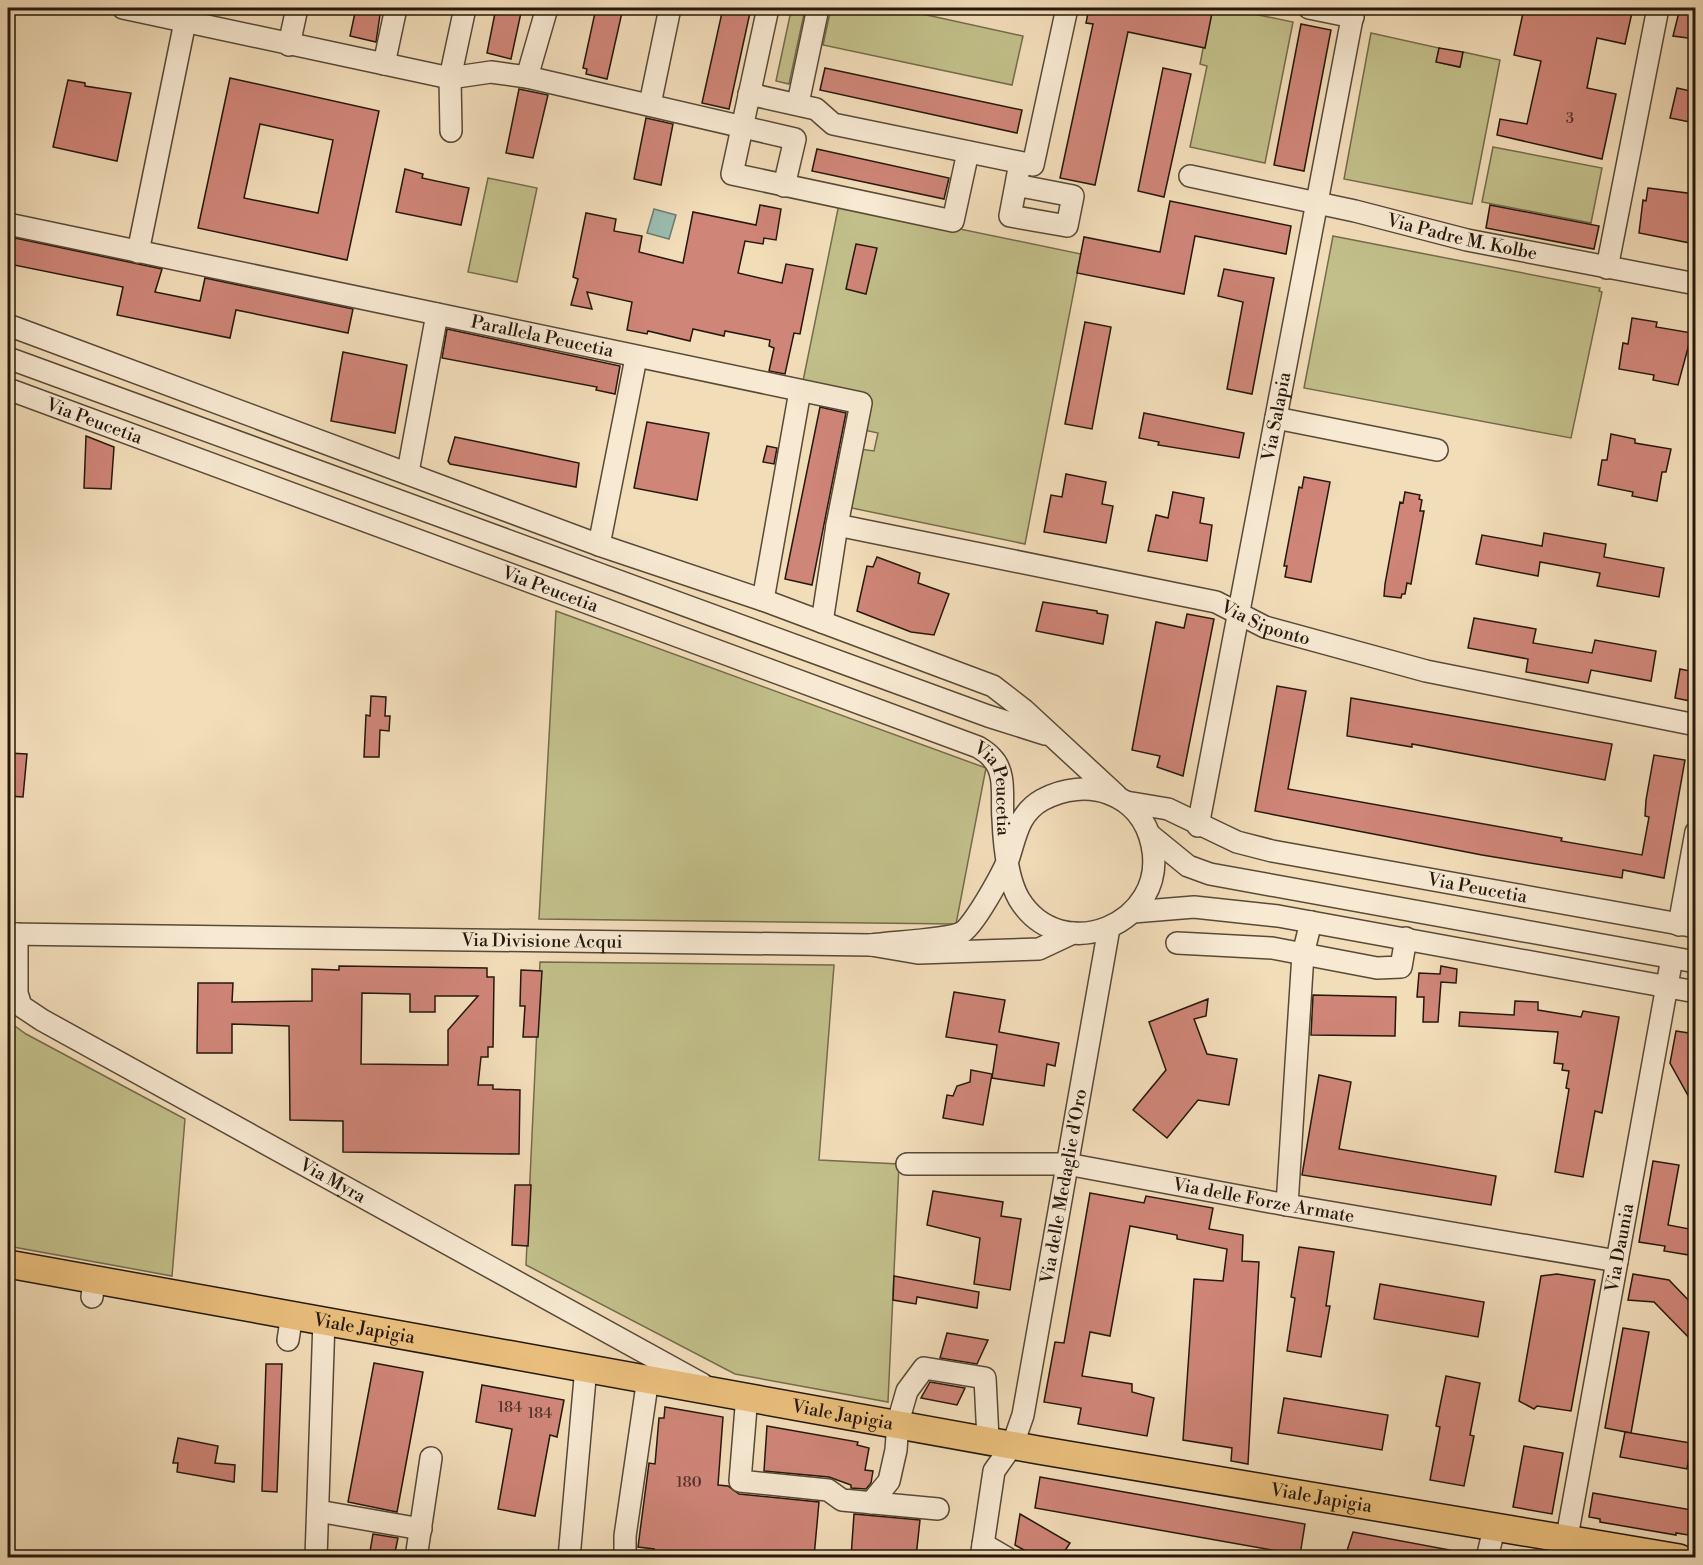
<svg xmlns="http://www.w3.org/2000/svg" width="1703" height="1565" font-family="'Libre Bodoni',serif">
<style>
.green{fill:#c2bf8a;stroke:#746c4c;stroke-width:1.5}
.water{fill:#9bbcaf;stroke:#6c7a6e;stroke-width:1.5}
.building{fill:#cf8578;stroke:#25180d;stroke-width:1.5;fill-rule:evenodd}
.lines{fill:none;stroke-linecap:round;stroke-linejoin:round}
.minor-casing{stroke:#584938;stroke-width:24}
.major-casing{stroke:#25180d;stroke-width:30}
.minor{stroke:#f7e9d2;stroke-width:21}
.major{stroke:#e9be7c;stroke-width:27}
.labels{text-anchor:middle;stroke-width:6;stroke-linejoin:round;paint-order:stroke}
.number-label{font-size:15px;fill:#503328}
.street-label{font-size:18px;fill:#25180d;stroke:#f7e9d2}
</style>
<rect width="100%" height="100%" fill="#f2ddb9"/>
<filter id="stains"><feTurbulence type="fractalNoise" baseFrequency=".00333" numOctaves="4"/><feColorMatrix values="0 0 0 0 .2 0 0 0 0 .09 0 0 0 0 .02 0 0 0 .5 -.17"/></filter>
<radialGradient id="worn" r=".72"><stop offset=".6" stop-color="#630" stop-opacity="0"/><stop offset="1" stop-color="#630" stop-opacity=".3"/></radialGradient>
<!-- green -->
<g class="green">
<path d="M831,8H895L1023,36L1012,85L823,45Z"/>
<path d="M1211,8H1224L1293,22L1265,163L1190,147L1207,66L1200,64Z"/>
<path d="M791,11L804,14L789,84L776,81Z"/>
<path d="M1371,33L1439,48L1437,62L1459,67L1463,52L1500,60L1472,204L1344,179Z"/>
<path d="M1493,147L1602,168L1591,223L1482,202Z"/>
<path d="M488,178L537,188L517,282L468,272Z"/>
<path d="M839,204L1081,254L1025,544L847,507L860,449L874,451L878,433L864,430L870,401L803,381Z"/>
<path d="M1333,236L1600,288L1599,291L1602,292L1571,438L1304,388Z"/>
<path d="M556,611L986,768L956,924L539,919Z"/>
<path d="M540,962L834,965L819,1160L899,1164L888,1402L735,1374L526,1265Z"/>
<path d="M8,1021L26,1034L185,1119L172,1276L8,1246Z"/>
</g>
<!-- water -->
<path class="water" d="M654,209L676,215L669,239L647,233Z"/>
<!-- building -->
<g class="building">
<path d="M356,8H381L376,42L350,36Z"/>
<path d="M496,8H522L511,59L487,53Z"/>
<path d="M596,8H623L607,79L586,74L587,69L583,68Z"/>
<path d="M723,8H751L729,109L702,103Z"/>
<path d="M1089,8H1184L1212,13L1205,48L1128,32L1095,185L1060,178L1093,24L1086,23Z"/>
<path d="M1524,8H1633L1625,44L1597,38L1587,88L1616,94L1602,159L1497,135L1500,119L1527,124L1541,61L1514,55Z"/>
<path d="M1680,8H1695V39L1673,36Z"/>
<path d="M1301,24L1331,30L1304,171L1274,165Z"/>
<path d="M1439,48L1463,52L1460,67L1436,62Z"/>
<path d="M825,68L1022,110L1017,133L820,90Z"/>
<path d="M1163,68L1191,74L1164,197L1138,191Z"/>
<path d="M230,78L379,111L347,260L198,228ZM260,124L333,140L318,213L244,198Z"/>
<path d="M68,80L85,83V86L131,93L117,161L53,147Z"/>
<path d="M1677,88L1695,92V123L1670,118Z"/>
<path d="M519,89L548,95L533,158L506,153Z"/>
<path d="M646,118L673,124L661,185L634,179Z"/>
<path d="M817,149L949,178L944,199L812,171Z"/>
<path d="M405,169L423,174L422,178L469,188L461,225L396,212Z"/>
<path d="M1648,188L1695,194V244L1639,233L1643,200L1646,201Z"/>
<path d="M1170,201L1291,226L1286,254L1195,236L1184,294L1077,273L1084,237L1160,252Z"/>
<path d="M760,205L781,209L776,240L764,238L763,244L745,241L738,273L782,283L786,264L813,269L800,334L794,333L785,374L769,371L774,348L769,346L770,340L725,331L724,336L693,329L690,341L648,331L647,334L627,330L632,302L587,292L592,309L571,305L578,279L573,277L586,213L616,219L614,231L642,236L639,252L683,263L693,212L756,225Z"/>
<path d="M1490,205L1599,226L1594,249L1486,228Z"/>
<path d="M15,238L162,269L155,292L200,301L205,278L353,309L348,333L236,310L230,338L117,315L123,287L9,264Z"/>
<path d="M856,244L877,248L866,294L846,289Z"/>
<path d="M1224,269L1274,278L1252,394L1227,389L1243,302L1218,296Z"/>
<path d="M1632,318L1657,322L1656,327L1692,333L1678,385L1653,380L1654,375L1619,369L1623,343L1628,344Z"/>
<path d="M1085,322L1111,327L1092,429L1065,424Z"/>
<path d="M447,329L620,366L615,394L596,390L597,387L442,358Z"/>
<path d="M343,352L407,365L395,433L331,421Z"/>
<path d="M820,407L846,413L812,585L785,579Z"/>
<path d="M1144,413L1244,433L1239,458L1158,445L1159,442L1139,438Z"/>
<path d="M647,422L709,433L697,500L634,488Z"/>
<path d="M1611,434L1635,439V443L1671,449L1666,472H1662L1657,501L1632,496L1633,492L1598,485L1602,460H1607Z"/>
<path d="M86,436L114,447L111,489L84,488Z"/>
<path d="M455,437L579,463L576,487L450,464L448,461Z"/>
<path d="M767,446L777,448L774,464L763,462Z"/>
<path d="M1066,474L1106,482L1102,504L1113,506L1106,543L1044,532L1051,495L1062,497Z"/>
<path d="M1304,477L1330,482L1311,582L1285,577L1287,566H1284L1299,487L1302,488Z"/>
<path d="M1173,492L1204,498L1200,523L1212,525L1207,561L1148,551L1156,515L1168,518Z"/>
<path d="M1405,492L1420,495L1419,499L1422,500L1420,511H1424L1411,584L1407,583L1405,594H1402L1401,598L1384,596L1385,584L1400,502L1403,503Z"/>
<path d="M1544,533L1606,544L1604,557L1664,568L1659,597L1597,586L1600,573L1540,562L1538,576L1476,564L1482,535L1542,546Z"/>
<path d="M877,557L920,573L918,583L949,594L934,635L911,632L857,611L867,566L873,567Z"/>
<path d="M1043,602L1097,611V613L1108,615L1103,644L1036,631Z"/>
<path d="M1187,614L1214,619L1183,776L1157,767L1160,756L1132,750L1156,622L1184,628Z"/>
<path d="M1474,618L1536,629L1533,643L1592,653L1595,640L1656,651L1651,681L1591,670L1588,683L1526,672L1528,659L1468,648Z"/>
<path d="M1680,669L1695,672V702L1675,698Z"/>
<path d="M1277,686L1306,691L1288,789L1562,838L1561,841L1642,855L1649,817L1645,816L1646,800L1654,755L1685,760L1664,878L1623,870L1622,878L1482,855L1255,811Z"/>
<path d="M371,696L386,697L385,716H390L389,731L380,730L379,757H364L366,715L370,716Z"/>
<path d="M1351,698L1612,744L1605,780L1412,744V747L1347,736Z"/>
<path d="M8,753L27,754L23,797L8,796Z"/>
<path d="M339,966L487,968V977H494L493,1047H488V1057H481L478,1085H493V1089L520,1090L519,1154L343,1152V1121L290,1120L289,1026L232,1024V1053H197L198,983H233L232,1002L312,1001V969L339,970ZM362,993L410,994V1012H435V996H478L448,1030V1065L361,1064Z"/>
<path d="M1441,966L1457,969L1456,983L1441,982L1438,1022H1423L1424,997H1417L1419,973L1440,974Z"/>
<path d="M521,970L542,971L538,1037H523L525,1006H520Z"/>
<path d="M954,992L1005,1000L999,1032L1059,1043L1055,1066L1047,1064L1044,1086L992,1078L997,1045L946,1037Z"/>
<path d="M1313,995L1396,997L1395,1036L1311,1035Z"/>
<path d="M1208,999L1206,1016L1194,1019L1207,1054L1237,1059L1229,1105L1198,1100L1167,1138L1133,1110L1166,1070L1149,1022Z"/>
<path d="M1515,1001L1538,1002V1010L1581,1017L1583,1011L1619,1017L1602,1113L1595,1111L1583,1177L1555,1172L1569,1089L1566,1088L1569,1071L1562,1070L1563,1064L1554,1063L1558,1032L1459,1026L1460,1012L1514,1015Z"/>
<path d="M1676,1031L1695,1034V1108L1670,1063Z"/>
<path d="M971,1070L992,1074L983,1125L943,1118L947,1095L953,1096L957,1086L970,1082Z"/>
<path d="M1319,1075L1351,1082L1339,1149L1496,1176L1491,1205L1302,1175Z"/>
<path d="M1653,1161L1679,1165L1668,1225L1695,1230V1256L1664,1251L1665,1246L1639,1242Z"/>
<path d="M515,1185H531L528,1246L512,1245Z"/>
<path d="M933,1191L1003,1202L1001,1216L1021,1219L1010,1290L974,1284L980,1238L927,1225Z"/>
<path d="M1090,1193L1144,1203L1146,1196L1213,1208L1209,1229L1243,1235L1242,1261L1259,1262L1248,1464L1231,1461L1232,1448L1183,1440L1194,1279L1223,1281L1227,1249L1177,1239V1235L1130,1226L1110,1336L1090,1332L1082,1376L1132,1384V1392L1154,1398L1147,1436L1078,1424L1081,1408L1044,1402L1055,1342L1064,1343Z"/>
<path d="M1299,1247L1334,1252L1326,1306H1330L1321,1357L1287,1351L1295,1298L1291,1297Z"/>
<path d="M1557,1274L1595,1280L1571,1411L1537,1406L1534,1409L1519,1401L1541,1276Z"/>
<path d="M1633,1274L1669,1280L1695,1307V1344L1654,1302L1628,1300Z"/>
<path d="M894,1276L979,1292L977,1308L917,1297L916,1304L893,1300Z"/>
<path d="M1380,1284L1484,1302L1478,1337L1374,1319Z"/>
<path d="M1623,1328L1649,1332L1631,1433L1605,1428Z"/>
<path d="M947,1333L988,1340L977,1364L940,1358Z"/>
<path d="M374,1363L423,1372L397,1512L348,1502Z"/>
<path d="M266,1364H282L277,1492L262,1491Z"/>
<path d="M1446,1376L1480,1383L1470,1435L1474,1436L1464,1486L1430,1480L1440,1427L1436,1426Z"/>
<path d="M930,1382L965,1388L957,1405L921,1398Z"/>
<path d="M482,1385L564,1400L557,1437L550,1435L535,1516L498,1509L512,1429L476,1422Z"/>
<path d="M1284,1398L1388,1415L1382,1450L1278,1433Z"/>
<path d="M665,1407L723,1417L718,1485L728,1486L739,1494L819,1502L814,1557H653L654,1549L638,1547L649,1463L655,1464L659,1418H664Z"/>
<path d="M767,1426L858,1442L857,1445L869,1448L865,1470L873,1471L871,1483L866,1489L851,1488V1485L829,1477L764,1471Z"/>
<path d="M1625,1432L1691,1443L1687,1469L1620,1457Z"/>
<path d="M178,1438L218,1446L215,1463L235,1465L234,1482L177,1472L178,1463H173Z"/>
<path d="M1524,1446L1563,1453L1552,1514L1513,1507Z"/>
<path d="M1040,1477L1305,1524L1300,1555L1035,1508Z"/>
<path d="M1593,1493L1692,1510L1688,1535L1676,1533V1535L1600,1522V1519L1589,1517Z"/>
<path d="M854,1514L920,1520L916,1557H851Z"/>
<path d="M1020,1514L1070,1543L1061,1557H1037L1015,1545Z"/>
<path d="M1353,1532L1450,1550L1449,1557H1345Z"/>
<path d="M373,1534L398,1538L394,1557H369Z"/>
</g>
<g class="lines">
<defs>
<g id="minor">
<path d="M123,8L450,78L491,72L527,77L795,139L784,186"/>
<path d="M768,8L732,174L953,221L968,152"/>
<path d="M1309,8L1353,17"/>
<path d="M289,45L297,8"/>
<path d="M384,64L396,8"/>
<path d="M527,77L547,8"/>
<path d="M749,94L816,109L833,124L1033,165L1067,8"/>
<path d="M798,103L818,8"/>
<path d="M650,104L670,8"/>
<path d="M451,131L450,78L465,8"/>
<path id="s1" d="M1190,176L1355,211L1467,240L1696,284"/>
<path d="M1016,185L1073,196L1067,226L1010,216L1020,163"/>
<path id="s2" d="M8,224L861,403L837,525L822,622"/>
<path d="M138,252L185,22"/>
<path d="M1607,268L1658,8"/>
<path d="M8,325L599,545L763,600L993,686L1024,710L1116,795"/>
<path d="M8,358L988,716L1045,734"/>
<path id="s3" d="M8,389L978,747C983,750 989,754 992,758C1007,773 1001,800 1003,819C1004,844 1007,878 1019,899C1061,968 1169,924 1152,845C1141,792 1086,776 1042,800C1019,813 1016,835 1009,857C1004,871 973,928 961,933C947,940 891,942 871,945"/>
<path d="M1276,418L1437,450"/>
<path d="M408,472L437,314"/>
<path id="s4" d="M837,525L1216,602L1265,627L1426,671L1696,725"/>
<path d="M599,545L636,358"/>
<path d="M763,600L800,391"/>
<path id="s5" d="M1126,802L1168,809L1237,842L1272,851L1696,927"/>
<path id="s6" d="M1198,826L1354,8"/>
<path d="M1150,835L1188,866L1210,874L1696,962"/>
<path d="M1133,912L1194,907L1278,916L1696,992"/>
<path d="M1679,925L1696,832"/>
<path id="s7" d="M8,934L871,945L918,953L1039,949L1073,933"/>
<path id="s8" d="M17,934V993L21,1006L42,1020L702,1384"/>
<path d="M1177,943L1272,948L1377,968L1401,967L1406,938"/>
<path id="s9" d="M907,1164H1067L1287,1205L1617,1261"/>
<path d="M1287,1205L1303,954L1311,922"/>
<path d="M92,1297L94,1279"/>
<path d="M288,1340L292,1314"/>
<path d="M747,1395L740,1481L828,1490L842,1500L938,1509"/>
<path d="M871,1503L889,1481L896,1450L898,1422L907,1391L924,1368L985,1378L988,1439"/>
<path d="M318,1511L421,1529"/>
<path id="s10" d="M1567,1537L1672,958"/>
<path d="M983,1544L1007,1558"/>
<path d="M316,1558L324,1320"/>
<path d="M416,1558L431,1458"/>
<path d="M569,1558L586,1367"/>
<path d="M625,1558V1536L648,1378"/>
<path id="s11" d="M981,1558L994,1471L1013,1444L1023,1415L1109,928"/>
<path d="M1487,1558L1495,1525"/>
</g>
<g id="major">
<path id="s12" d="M8,1264L1038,1450L1679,1558"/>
</g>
</defs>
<!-- minor casing -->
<use href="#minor" class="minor-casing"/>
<!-- major casing -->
<use href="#major" class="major-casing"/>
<!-- minor -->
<use href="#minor" class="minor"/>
<!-- major -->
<use href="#major" class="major"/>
</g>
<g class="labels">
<!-- number labels -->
<g class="number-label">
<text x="1570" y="123">3</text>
<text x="510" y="1412">184</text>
<text x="540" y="1418">184</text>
<text x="689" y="1487">180</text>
</g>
<!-- street labels -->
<g class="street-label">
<text dy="6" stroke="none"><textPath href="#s1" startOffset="279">Via Padre M. Kolbe</textPath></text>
<text dy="6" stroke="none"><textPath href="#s2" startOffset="546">Parallela Peucetia</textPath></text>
<text dy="6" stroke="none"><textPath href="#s6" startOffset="417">Via Salapia</textPath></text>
<text dy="6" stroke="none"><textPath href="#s3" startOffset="92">Via Peucetia</textPath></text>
<text dy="6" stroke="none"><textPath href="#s3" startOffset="578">Via Peucetia</textPath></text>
<text dy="6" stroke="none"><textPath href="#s4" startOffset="441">Via Siponto</textPath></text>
<text dy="6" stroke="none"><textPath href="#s3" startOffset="1082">Via Peucetia</textPath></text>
<text dy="6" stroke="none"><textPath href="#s5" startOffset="364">Via Peucetia</textPath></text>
<text dy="6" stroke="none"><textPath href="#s7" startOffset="534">Via Divisione Acqui</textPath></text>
<text dy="6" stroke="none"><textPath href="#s8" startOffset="430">Via Myra</textPath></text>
<text dy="6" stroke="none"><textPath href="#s11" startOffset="384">Via delle Medaglie d'Oro</textPath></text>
<text dy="6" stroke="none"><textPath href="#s9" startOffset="360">Via delle Forze Armate</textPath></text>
<text dy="6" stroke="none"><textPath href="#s10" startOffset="294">Via Daunia</textPath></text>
<text dy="6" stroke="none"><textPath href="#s12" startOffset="362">Viale Japigia</textPath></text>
<text dy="6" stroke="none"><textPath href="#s12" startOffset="848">Viale Japigia</textPath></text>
<text dy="6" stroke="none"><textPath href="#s12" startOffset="1334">Viale Japigia</textPath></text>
</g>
</g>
<!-- margin -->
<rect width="1703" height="1565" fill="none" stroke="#f2ddb9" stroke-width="30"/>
<rect x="9" y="9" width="1685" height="1547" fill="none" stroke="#25180d" stroke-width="3"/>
<rect x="15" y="15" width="1673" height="1535" fill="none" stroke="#25180d" stroke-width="1.5"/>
<rect width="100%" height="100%" filter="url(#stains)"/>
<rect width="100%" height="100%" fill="url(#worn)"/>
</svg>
